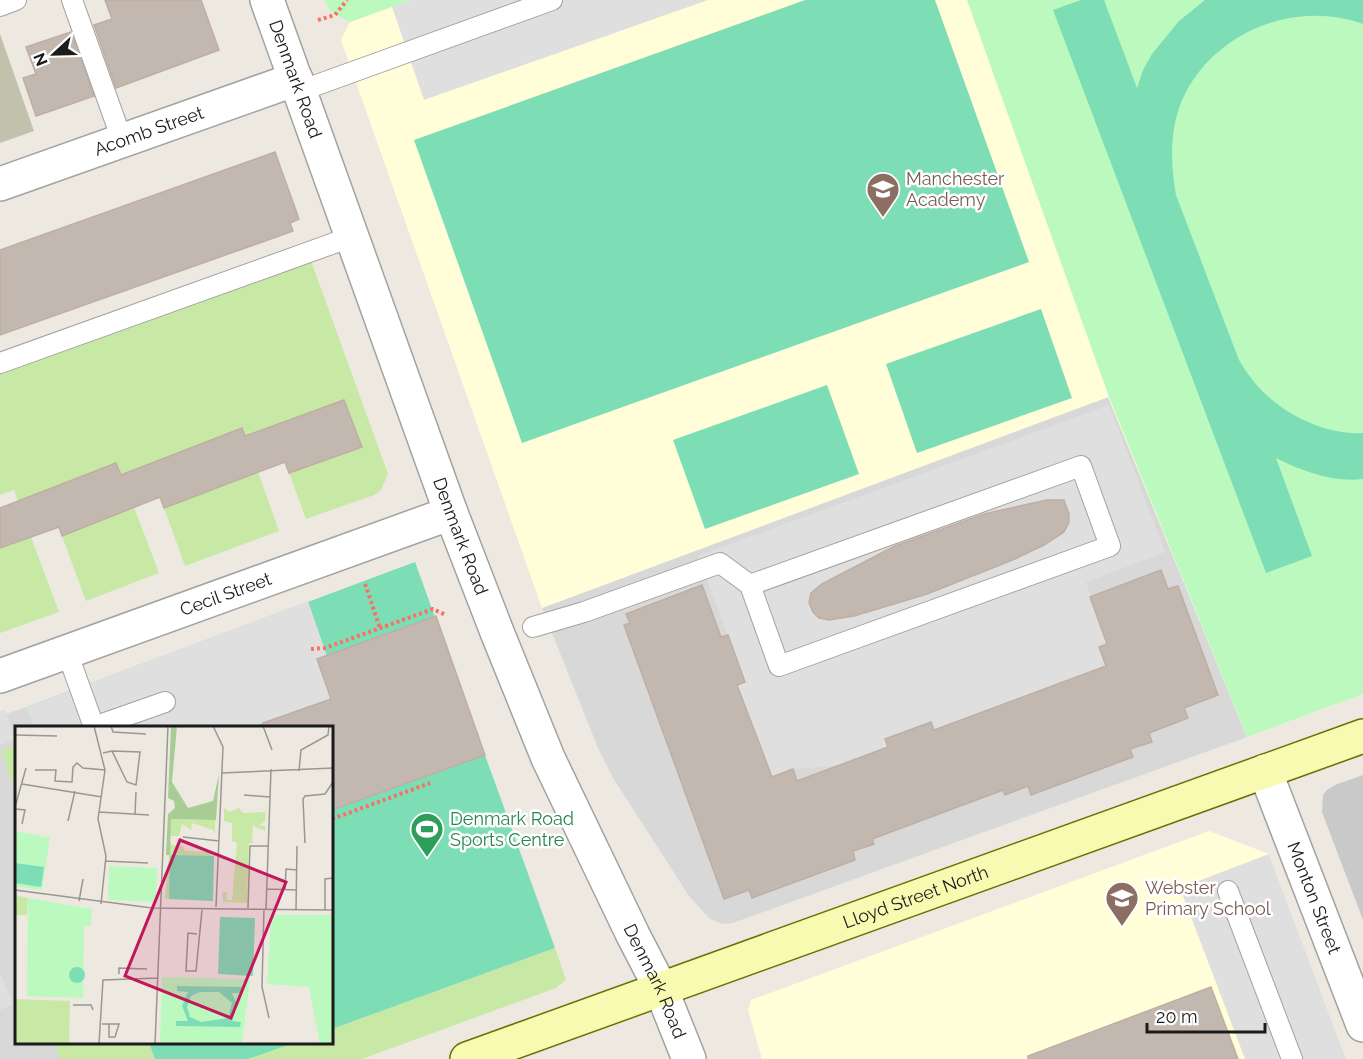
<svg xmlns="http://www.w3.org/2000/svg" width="1363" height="1059" font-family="Raleway,sans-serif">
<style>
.residential{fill:#d9d8d8}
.education{fill:#fffed8}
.religious{fill:#c9c9c9}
.construction{fill:#c1c1ac}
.grass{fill:#c8e9a5}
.park{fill:#bbf9bf}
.pitch{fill:#7ddeb6}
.parking{fill:#dfdfdf}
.building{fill:#c2b8b0;stroke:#bfaea3;stroke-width:1.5}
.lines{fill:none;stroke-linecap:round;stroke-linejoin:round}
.lane-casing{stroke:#a2a2a2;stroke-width:22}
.street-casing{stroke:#a2a2a2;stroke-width:36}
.secondary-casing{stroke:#687104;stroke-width:36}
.path{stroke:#fb6f64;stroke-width:4;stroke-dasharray:3 3;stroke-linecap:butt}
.lane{stroke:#fff;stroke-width:20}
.street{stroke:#fff;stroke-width:33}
.secondary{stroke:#f8fab2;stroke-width:33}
.labels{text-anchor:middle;stroke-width:5;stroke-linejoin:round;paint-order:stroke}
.street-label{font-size:18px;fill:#1b1b1b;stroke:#fff}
.education-label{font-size:18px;fill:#785e54;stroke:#fff;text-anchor:start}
.leisure-label{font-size:18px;fill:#27864d;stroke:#fff;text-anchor:start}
.inset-road{fill:none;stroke:#999792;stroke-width:1.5}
.view{fill:#c2185b;fill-opacity:0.15;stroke:#c2185b;stroke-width:3}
.inset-edge{fill:none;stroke:#1b1b1b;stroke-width:3}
</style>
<rect width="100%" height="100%" fill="#ede9e1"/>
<!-- residential -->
<g class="residential">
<path d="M1109,397L1247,737L733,923L723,924L710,919L689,896L613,778L598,748L542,608Z"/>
<path d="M26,707L34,727L16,728V1042L149,1043L155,1059H0V716Z"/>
</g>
<!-- education -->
<g class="education">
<path d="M411,0H1363V694L1247,737L1108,397L542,608L341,40L350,22Z"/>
<path d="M1209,831L1269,854L1346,1059H762L748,1010L751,1000Z"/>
</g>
<!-- religious -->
<path class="religious" d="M1363,775V920L1322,812L1323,795L1327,790L1335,785Z"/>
<!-- construction -->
<path class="construction" d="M0,34L34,131L0,143Z"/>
<!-- grass -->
<g class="grass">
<path d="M310,258L388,474L381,490L374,495L306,519L289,473L361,447L344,400L123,479L116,463L23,515L14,490L0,495V373Z"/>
<path d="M258,472L279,531L185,566L164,508Z"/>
<path d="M134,507L159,573L86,601L62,536Z"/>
<path d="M31,537L59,612L0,633V548Z"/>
<path d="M16,745V793L1,751Z"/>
<path d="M555,948L566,980L556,988L362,1059H248L294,1043L332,1042V1029Z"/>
<path d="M54,1043H149L155,1059H60Z"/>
</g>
<!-- park -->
<g class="park">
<path d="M325,0H411L350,22L330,11Z"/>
<path d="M967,0H1363V694L1247,737L1109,397Z"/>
</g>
<!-- pitch -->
<g class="pitch">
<path d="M805,0H935L1029,262L522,443L414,140Z"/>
<path d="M1081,0H1104L1137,88L1143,70L1152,54L1179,21L1205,0H1363V24C1297,0 1219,30 1186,92C1169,124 1170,161 1176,195L1239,360C1244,368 1249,376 1255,383C1280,413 1324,435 1363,433V479C1333,483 1302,471 1276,458L1312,556L1266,573L1053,10Z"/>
<path d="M1041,309L1072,398L917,453L886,364Z"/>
<path d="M827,385L859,474L705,529L673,440Z"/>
<path d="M415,562L555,948L332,1029V728L34,727L26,707Z"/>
<path d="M149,1043H294L248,1059H155Z"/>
</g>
<!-- parking -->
<g class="parking">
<path d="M411,0H708L424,100L392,7Z"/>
<path d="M1109,405L1165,552L1086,582L1107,644L1099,647L1109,674L934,730L930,722L886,739L888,747L839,766L793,769L772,777L737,685L745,682L698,556Z"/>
<path d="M308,601L327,656L317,659L331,699L252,727H34L26,707Z"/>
<path d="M5,710L16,739L0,745V711Z"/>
<path d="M1269,854L1346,1059H1245L1180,888Z"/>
<path d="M0,972L13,1005L0,1010Z"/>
</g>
<!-- building -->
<g class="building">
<path d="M105,0H201L219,50L116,88L94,25L112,19Z"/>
<path d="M71,32L94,96L36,116L23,78L36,74L26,47Z"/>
<path d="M275,152L299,219L290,223L293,231L0,335V250Z"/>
<path d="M344,400L362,447L289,473L285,462L164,508L160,497L62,536L59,527L0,548V508L116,463L121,475L242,428L245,436Z"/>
<path d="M1047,500H1064L1069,514V522L1064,532L1044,545L1015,559L927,594L854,616L829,620L819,618L813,612L809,603L811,593L822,584L895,546L984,514Z"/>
<path d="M1161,570L1168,589L1178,586L1218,695L1184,708L1188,718L1149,733L1152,742L1130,749L1133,757L1031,795L1028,786L1005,795L1003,790L872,839L874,844L853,851L855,860L752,898L749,890L724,899L624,625L630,623L626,614L702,585L721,637L728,635L745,682L737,685L772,777L793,769L797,781L888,747L885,739L931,722L934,730L1106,666L1099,647L1107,644L1090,597Z"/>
<path d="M436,616L485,755L332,810V728H264L263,723L331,699L317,659Z"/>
<path d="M1211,987L1238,1059H1028V1056Z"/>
</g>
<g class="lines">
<defs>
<g id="lane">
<path d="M72,0L122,140"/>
<path d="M0,6L16,0"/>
<path d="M300,91L552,0"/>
<path d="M0,363L351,237"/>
<path d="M533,627L584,612L720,563L750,585L779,666L1110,546L1081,466L750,585"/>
<path d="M67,652L94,727L165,702"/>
<path d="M1228,891L1292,1059"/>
</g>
<g id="street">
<path id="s1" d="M267,0L451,513L497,632L548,758L633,935L661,989L689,1059"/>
<path id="s2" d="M0,184L296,79"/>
<path id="s3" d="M0,676L451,513"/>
<path id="s4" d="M1265,771L1363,1025"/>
</g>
<g id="secondary">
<path id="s5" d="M467,1059L1363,736"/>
</g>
</defs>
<!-- lane casing -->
<use href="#lane" class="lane-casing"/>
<!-- street casing -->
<use href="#street" class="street-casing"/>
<!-- secondary casing -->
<use href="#secondary" class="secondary-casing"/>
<!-- path -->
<g class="path">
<path d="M318,20L335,15L347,0"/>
<path d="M365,584L380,628"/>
<path d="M311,649L325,648L433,609L446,615"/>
<path d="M332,819L430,783"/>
</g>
<!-- lane -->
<use href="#lane" class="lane"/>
<!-- street -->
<use href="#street" class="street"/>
<!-- secondary -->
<use href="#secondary" class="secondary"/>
</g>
<!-- icons -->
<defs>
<symbol id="school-pin" viewBox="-11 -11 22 30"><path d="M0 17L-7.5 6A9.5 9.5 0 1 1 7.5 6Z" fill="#8d6e63" stroke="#fff"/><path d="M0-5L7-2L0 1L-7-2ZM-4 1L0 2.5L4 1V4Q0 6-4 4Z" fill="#fff"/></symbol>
<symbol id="stadium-pin" viewBox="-11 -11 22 30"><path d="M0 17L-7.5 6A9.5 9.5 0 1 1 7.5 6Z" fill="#2e9e5b" stroke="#fff"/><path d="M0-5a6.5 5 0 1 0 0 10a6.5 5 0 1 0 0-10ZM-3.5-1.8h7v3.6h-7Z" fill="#fff"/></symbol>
</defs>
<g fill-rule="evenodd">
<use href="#school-pin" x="864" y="170" width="38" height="52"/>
<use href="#stadium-pin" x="408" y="810" width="38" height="52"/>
<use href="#school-pin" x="1103" y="879" width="38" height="52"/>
</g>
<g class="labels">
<!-- street labels -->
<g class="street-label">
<text dy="6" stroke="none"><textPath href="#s1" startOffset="84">Denmark Road</textPath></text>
<text dy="6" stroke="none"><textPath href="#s2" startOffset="158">Acomb Street</textPath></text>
<text dy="6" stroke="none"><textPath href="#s1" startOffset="570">Denmark Road</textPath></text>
<text dy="6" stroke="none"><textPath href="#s3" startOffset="240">Cecil Street</textPath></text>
<text dy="6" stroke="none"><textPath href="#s5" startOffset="477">Lloyd Street North</textPath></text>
<text dy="6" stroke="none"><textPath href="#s4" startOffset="136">Monton Street</textPath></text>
<text dy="6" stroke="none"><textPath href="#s1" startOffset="1056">Denmark Road</textPath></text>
</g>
<!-- education labels -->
<g class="education-label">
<text x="906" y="185">Manchester<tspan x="906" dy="21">Academy</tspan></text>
<text x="1145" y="894">Webster<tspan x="1145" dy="21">Primary School</tspan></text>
</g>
<!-- leisure labels -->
<g class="leisure-label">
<text x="450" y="825">Denmark Road<tspan x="450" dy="21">Sports Centre</tspan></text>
</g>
</g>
<!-- overview -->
<g transform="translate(15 726)">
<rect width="318" height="318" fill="#ede9e1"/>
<path d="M251,80L250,96L244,99L250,100V105L238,100L237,115L240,117H234L232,177L208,176L207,166H212V174H217L222,117L217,115V97L209,95V82L214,86L224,82L228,87L250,86ZM156,93L200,94V109L198,104L177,97L176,104L167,98L164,110H155ZM155,115L157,119L168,120L170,125L196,126V130L155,129L154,173H150ZM0,169L13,172L12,189H0ZM0,273L55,275L54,318H0Z" fill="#c8e9a5"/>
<path d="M156,0H162L157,56L173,82L198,75L204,48L201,94L156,93L155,129H151L153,88L160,82L159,75L153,72Z" fill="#a7cd95"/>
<path d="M0,105L35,112L27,164L0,160ZM94,140L142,142L141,176L93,174ZM13,172L77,183L76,200H69L68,272L12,270ZM256,189H318V318H305L294,261L252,258ZM147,251L235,253L227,318L145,316Z" fill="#bbf9bf"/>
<path d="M155,129L199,130L198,175L154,173ZM0,137L29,141L26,161L0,157ZM205,191L240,192L238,250L203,248ZM54 249a8 8 0 1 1 16 0a8 8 0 1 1-16 0ZM162,260L227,261V267H217L222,279L217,295L226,296L225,301L161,300V295H173L167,280L173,266L162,265ZM204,266L217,277L213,292L186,296L175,291L172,281L176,270L185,266Z" fill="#7ddeb6" fill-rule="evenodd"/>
<path class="inset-road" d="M79,0L90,44L83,93L91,130L86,178M96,0L98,6L131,8M198,0L208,21L201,181M248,0L257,24M0,9L42,10M88,27L97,25L125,26L121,59L112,56L97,25M20,44H41L40,55L57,56L58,41L62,37L68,42L90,44M284,45L286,24L313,9L314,0M207,47L318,42M7,58L87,71M229,69L255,71M0,81L11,42M0,83L10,84L7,98M84,86L134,89M120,88L121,66M53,95L60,65M168,111L204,115M290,117L288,73L290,70L310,68L318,56M90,135L133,137M252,163L282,164M0,164L137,182L318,184M270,164L271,143L282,144M64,175L68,153M233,182L235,120H253M249,183L247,261L254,292M251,183L256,43M281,184L282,120M310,184V153L318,152M182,208L173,207L171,245H181L187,184M104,248V242L132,243M58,279H76L78,284M87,298H104L100,311H94V298M84,318L88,254L143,252M140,318L153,0"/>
<path class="view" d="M165,114L271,156L216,292L110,250Z"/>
<rect width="318" height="318" class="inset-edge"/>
</g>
<!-- north arrow -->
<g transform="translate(54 54) rotate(248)" stroke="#ffffff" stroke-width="4.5" paint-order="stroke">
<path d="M0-4.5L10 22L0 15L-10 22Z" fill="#1b1b1b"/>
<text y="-9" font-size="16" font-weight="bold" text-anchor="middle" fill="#1b1b1b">N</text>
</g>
<!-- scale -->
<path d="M1147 1023v9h118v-9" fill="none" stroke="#1b1b1b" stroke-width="3"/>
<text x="1156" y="1023" font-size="18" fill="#1b1b1b" stroke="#ffffff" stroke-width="4.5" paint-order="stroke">20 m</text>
</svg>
